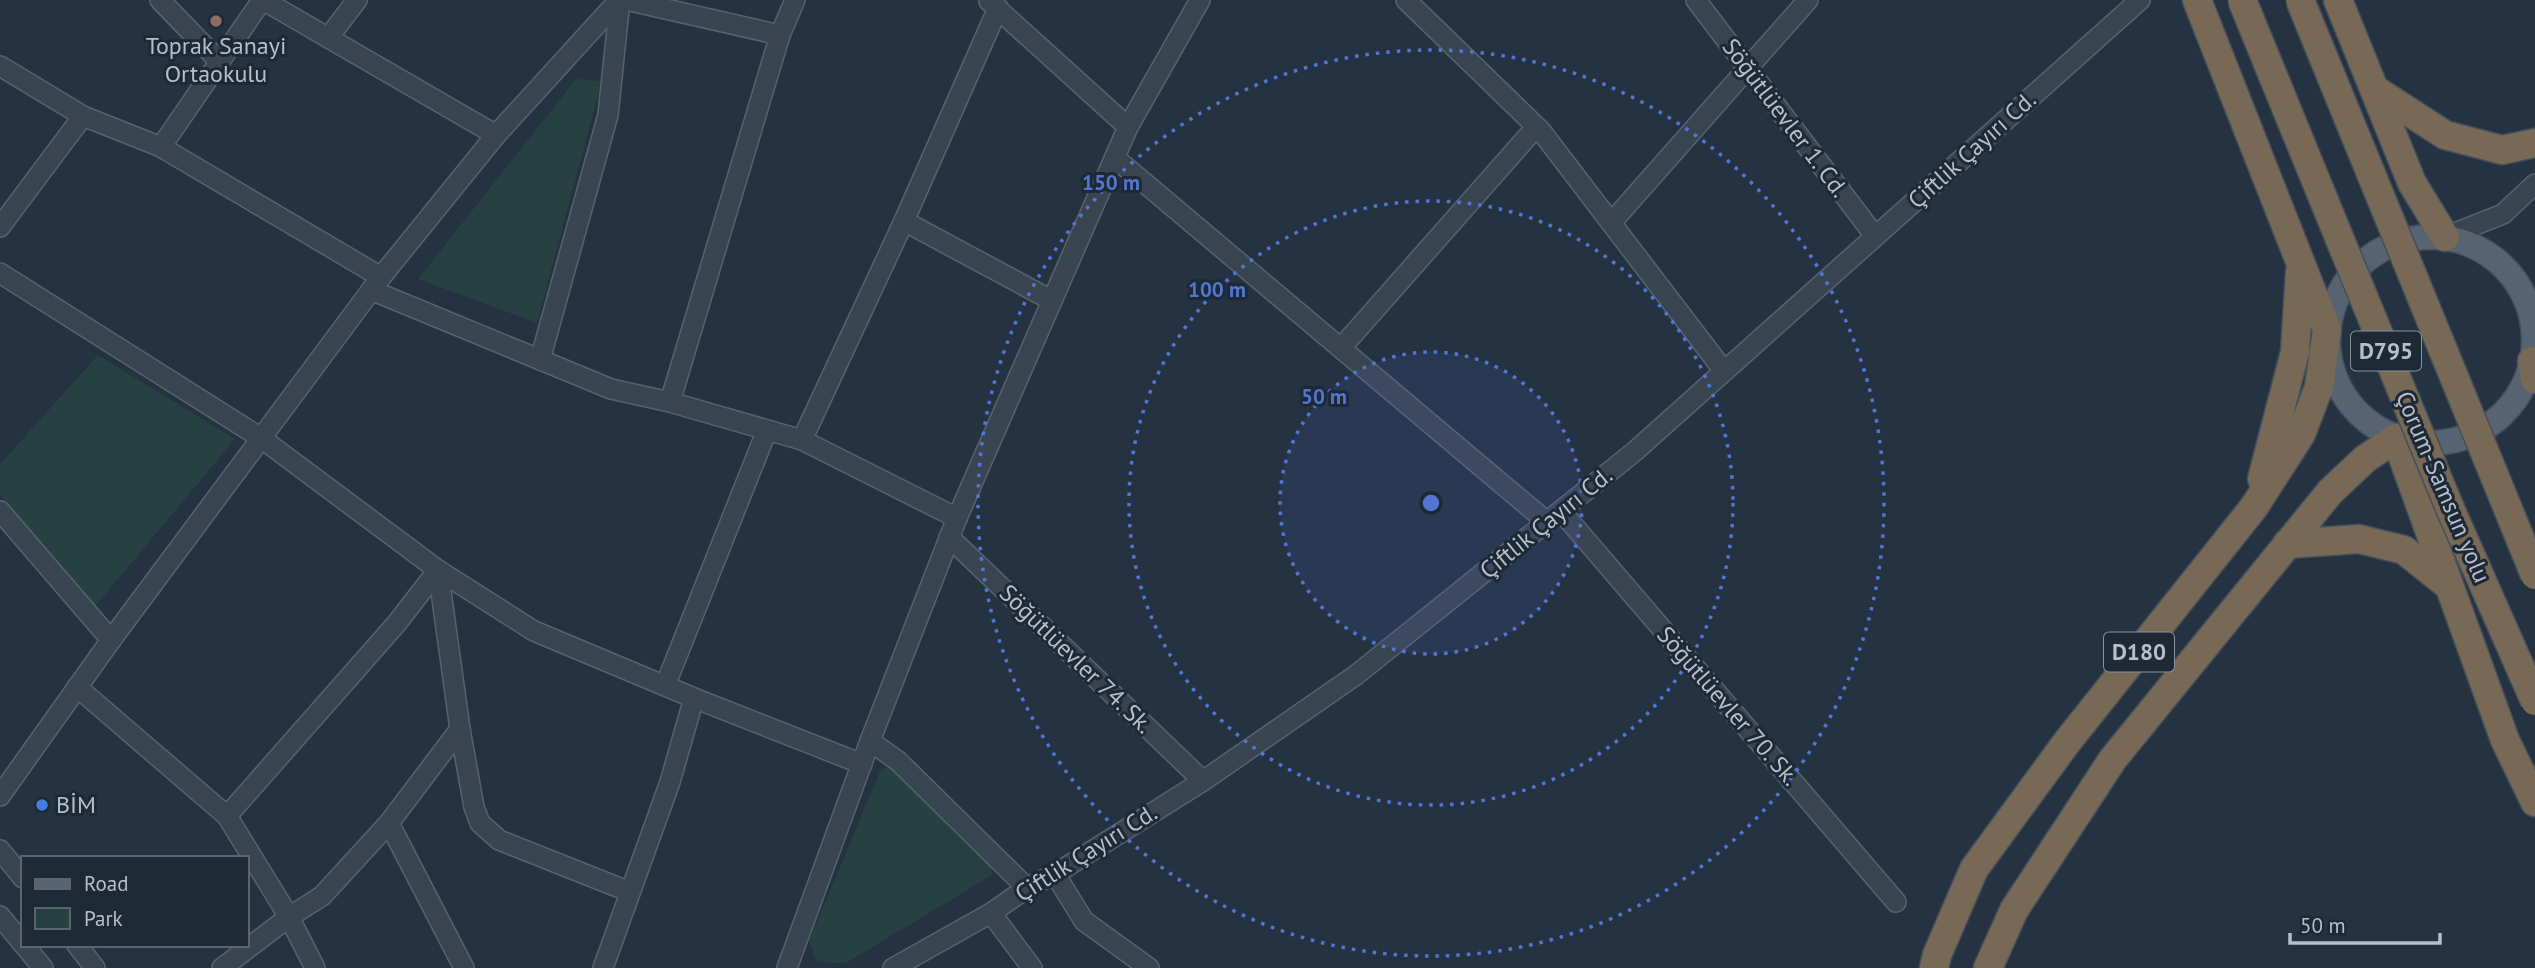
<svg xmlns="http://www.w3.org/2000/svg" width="2535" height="968" font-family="'PT Sans',sans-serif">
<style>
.green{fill:#274042}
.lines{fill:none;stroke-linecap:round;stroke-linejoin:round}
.minor-casing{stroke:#57626e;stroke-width:22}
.major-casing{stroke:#434d5a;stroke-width:27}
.highway-casing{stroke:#444f5b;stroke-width:31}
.minor{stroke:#394451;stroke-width:19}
.major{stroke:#576371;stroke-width:24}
.highway{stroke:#776956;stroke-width:28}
.highway-bridge-casing{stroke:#444f5b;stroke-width:31;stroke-linecap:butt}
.highway-bridge{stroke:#776956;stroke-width:28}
.ring{fill:none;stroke:#5376d3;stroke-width:3.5;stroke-dasharray:3.5 7}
.education-dot{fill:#8d6e63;stroke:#1e2936;stroke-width:2.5}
.shop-dot{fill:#3f7fe0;stroke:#1e2936;stroke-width:2.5}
.labels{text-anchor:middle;stroke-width:6;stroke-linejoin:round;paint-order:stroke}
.shield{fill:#1e2936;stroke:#88929e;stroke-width:2}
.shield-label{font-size:23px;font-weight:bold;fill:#b6bfcb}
.poi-label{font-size:24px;fill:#b6bfcb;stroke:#1e2936}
.street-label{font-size:24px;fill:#b6bfcb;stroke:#1e2936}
.centre{fill:#5376d3;stroke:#1e2936;stroke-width:3.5}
.ring-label{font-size:21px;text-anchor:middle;font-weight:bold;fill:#5376d3;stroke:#1e2936;stroke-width:6;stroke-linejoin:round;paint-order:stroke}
</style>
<rect width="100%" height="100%" fill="#243241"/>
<!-- green -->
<g class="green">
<path d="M576,79L602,81L537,323L418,279Z"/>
<path d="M98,355L235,439L94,608L0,494V464Z"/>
<path d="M894,766L991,858L992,875L846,963H832L816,960L809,941L881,769Z"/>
</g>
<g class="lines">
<defs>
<g id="minor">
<path d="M160,0L219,61"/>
<path d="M263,0L496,135"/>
<path d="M626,0L780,35"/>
<path d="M1406,0L1541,131L1724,371"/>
<path d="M1696,0L1875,236"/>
<path d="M989,1L1128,127"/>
<path d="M328,38L357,0"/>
<path d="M0,66L83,116L161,147L381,277"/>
<path d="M161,147L262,0"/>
<path d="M1115,158L1547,522"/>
<path d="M904,221L1051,300"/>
<path d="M1611,223L1808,0"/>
<path d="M0,227L83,116"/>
<path d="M2445,237L2503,214L2535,184"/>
<path d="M0,273L261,438L438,570L534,631L694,698L862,764"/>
<path d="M371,290L611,389L670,402L802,440L957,518"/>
<path d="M1341,348L1536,127"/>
<path d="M540,360L608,115L620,0"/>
<path d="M2532,361L2535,329"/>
<path d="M670,402L780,35L795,0"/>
<path d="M802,440L904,221L998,8"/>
<path d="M0,511L111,640"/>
<path d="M1561,511L1896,902"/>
<path d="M949,537L1203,781"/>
<path d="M438,570L460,729L474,807L480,823L499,840L630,892"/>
<path d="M665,686L767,430"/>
<path d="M77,687L227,816L289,917L315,968"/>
<path d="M870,741L898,761L1027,888"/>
<path d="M0,796L111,640L381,277L496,135L619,0"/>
<path d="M227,816L397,623L438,570"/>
<path d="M389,823L464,968"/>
<path d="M0,850L23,878"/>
<path d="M1055,874L1084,921L1149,968"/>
<path d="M991,913L1032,968"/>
<path d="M0,916L23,944"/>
<path d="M24,945L43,968"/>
<path d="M77,945L95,968"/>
<path d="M222,968L289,917L322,896L389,823L460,729"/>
<path d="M603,968L670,782L694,698"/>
<path d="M787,968L870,741L957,518L1128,127L1200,0"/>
<path d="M893,968L991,913L1027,888L1055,874L1203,781L1356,675L1634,452L2140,0"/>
</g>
<circle id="major" cx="2431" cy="340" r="103"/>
<g id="highway">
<path d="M2338,0L2412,183L2445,237"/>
<path d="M2374,89L2445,135L2502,150L2535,143"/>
<path d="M2532,361L2535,379"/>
<path d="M2262,479L2295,352L2300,272"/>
<path d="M2287,544L2359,539L2404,550L2449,586"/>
<path d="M1934,968L1937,955L1974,869L2067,742L2254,507L2301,434L2319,387L2327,330L2197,0"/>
<path d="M1988,968L2014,910L2113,759L2330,492L2365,459L2396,438L2505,740L2535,802"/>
</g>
</defs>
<!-- minor casing -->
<use href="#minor" class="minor-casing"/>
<!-- major casing -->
<use href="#major" class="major-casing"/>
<!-- highway casing -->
<use href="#highway" class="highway-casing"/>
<!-- minor -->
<use href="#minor" class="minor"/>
<!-- major -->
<use href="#major" class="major"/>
<!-- highway -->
<use href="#highway" class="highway"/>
<defs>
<g id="highway-bridge">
<path d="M2242,0L2449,506L2535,701"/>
<path d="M2300,0L2535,575"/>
</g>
</defs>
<!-- highway-bridge casing -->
<use href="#highway-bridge" class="highway-bridge-casing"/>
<!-- highway-bridge -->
<use href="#highway-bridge" class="highway-bridge"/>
</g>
<!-- distance rings -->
<circle cx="1431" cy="503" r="151" fill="#5376d3" fill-opacity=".12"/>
<g class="ring">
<circle cx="1431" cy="503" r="151"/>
<circle cx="1431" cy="503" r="302"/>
<circle cx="1431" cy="503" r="453"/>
</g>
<!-- markers -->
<circle class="education-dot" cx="216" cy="21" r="7"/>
<circle class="shop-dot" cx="42" cy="805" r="7"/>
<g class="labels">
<!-- shield labels -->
<g class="shield">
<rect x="2351" y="331.5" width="70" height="39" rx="5"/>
<rect x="2104" y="632.5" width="70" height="39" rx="5"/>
</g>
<g class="shield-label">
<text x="2386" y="359">D795</text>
<text x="2139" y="660">D180</text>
</g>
<!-- poi labels -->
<g class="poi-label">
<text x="216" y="54">Toprak Sanayi<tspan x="216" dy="28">Ortaokulu</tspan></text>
<text x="56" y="813" text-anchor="start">BİM</text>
</g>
<!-- street labels -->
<g class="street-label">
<text transform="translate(1785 118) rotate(53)" y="8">Söğütlüevler 1. Cd.</text>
<text transform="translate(1972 150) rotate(-42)" y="8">Çiftlik Çayırı Cd.</text>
<text transform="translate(2443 487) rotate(67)" y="8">Çorum-Samsun yolu</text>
<text transform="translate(1546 523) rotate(-39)" y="8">Çiftlik Çayırı Cd.</text>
<text transform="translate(1076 659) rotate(44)" y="8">Söğütlüevler 74. Sk.</text>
<text transform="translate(1728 706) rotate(49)" y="8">Söğütlüevler 70. Sk.</text>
<text transform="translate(1086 853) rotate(-32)" y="8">Çiftlik Çayırı Cd.</text>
</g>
</g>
<circle cx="1431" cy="503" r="10" class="centre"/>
<g class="ring-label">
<text x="1111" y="190">150 m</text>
<text x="1217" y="297">100 m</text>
<text x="1324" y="404">50 m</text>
</g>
<!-- legend -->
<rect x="21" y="856" width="228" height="91" fill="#1e2936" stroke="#5b6572" stroke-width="2"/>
<rect x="35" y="879" width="35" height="10" fill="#576371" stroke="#5b6572" stroke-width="2"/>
<text x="84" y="891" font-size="21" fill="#b6bfcb">Road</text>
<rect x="35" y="908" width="35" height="21" fill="#274042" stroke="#5b6572" stroke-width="2"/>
<text x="84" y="926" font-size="21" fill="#b6bfcb">Park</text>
<!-- scale -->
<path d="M2290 933v10h150v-10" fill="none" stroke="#b6bfcb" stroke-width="3.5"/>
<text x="2300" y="933" font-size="21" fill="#b6bfcb" stroke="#1e2936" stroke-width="5" paint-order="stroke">50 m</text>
</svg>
